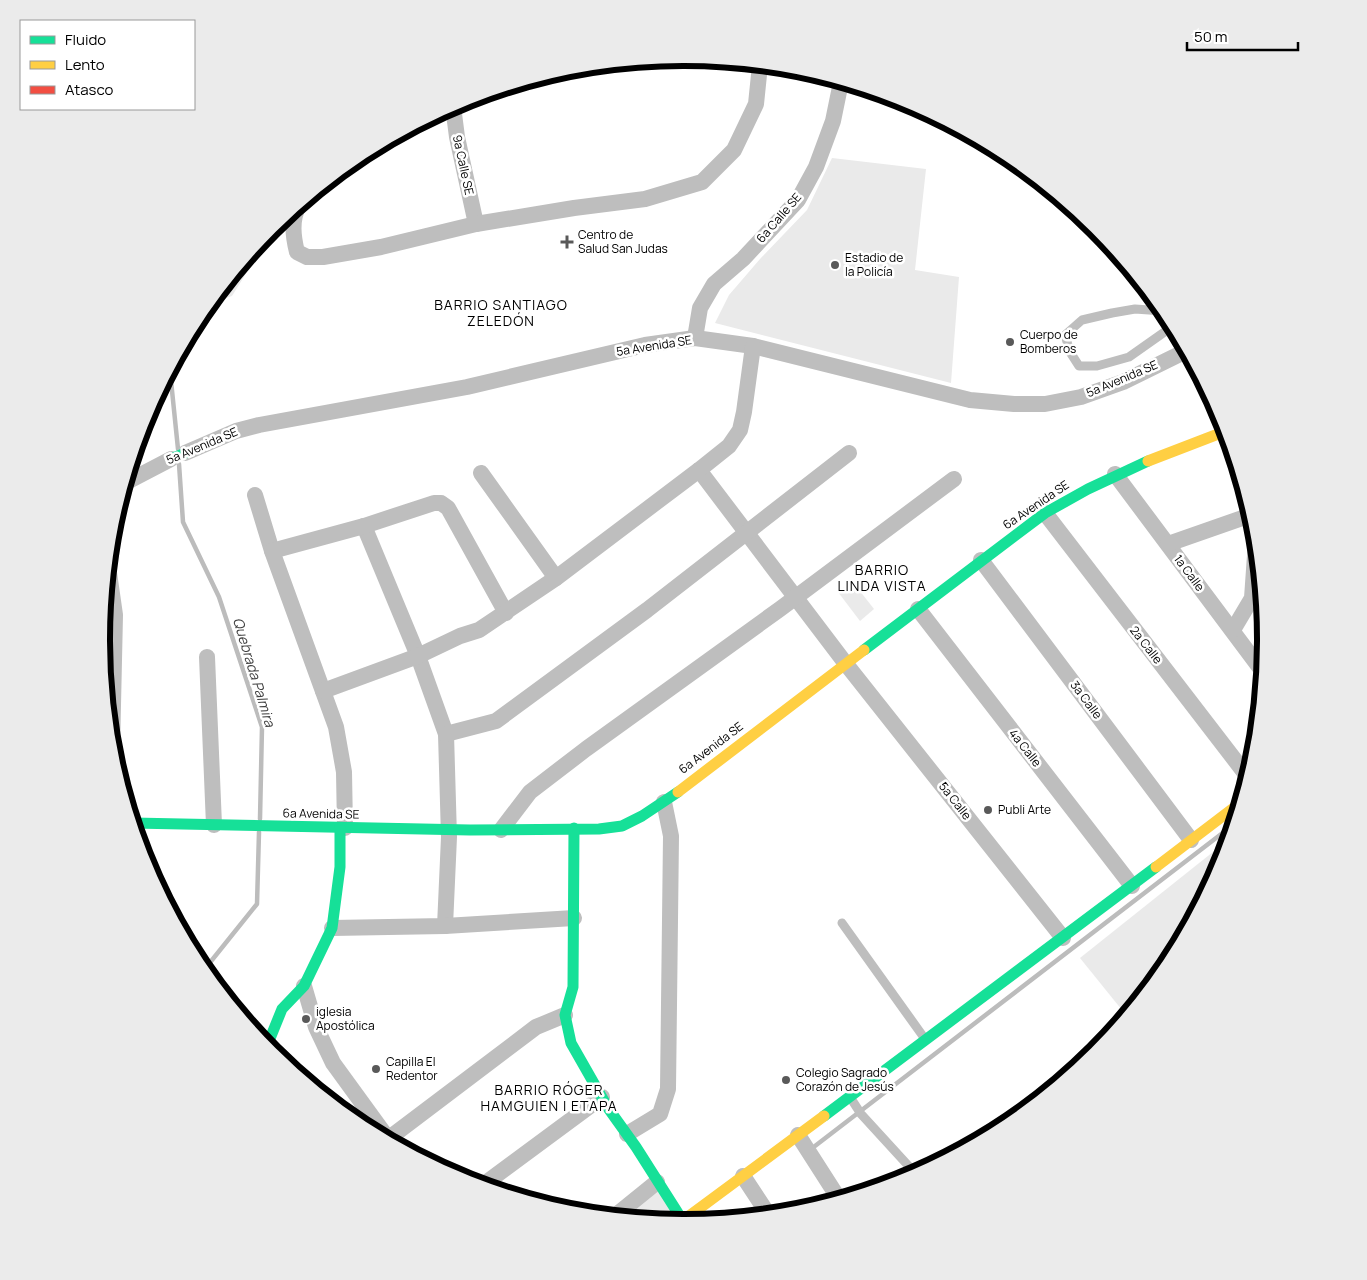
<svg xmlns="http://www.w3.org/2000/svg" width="1367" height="1280" font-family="Manrope,sans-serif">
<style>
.green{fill:#eaeaea}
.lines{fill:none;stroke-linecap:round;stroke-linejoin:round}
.stream{stroke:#bcbcbc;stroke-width:4.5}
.lane{stroke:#bebebe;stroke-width:9}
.street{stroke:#bebebe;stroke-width:16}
.fast{stroke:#16e098;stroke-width:11}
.slow{stroke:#ffcf43;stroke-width:11}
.jam{stroke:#f24e42;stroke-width:11}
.poi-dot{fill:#595959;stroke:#fff;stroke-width:2}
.labels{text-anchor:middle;stroke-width:5;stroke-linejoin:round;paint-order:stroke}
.street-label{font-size:12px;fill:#000;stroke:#fff}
.poi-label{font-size:12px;fill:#000;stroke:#fff;text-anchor:start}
.neighbourhood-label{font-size:14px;letter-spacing:1px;fill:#000;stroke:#fff}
.water-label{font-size:14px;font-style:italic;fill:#404040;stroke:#fff}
.rim{fill:none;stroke:#000;stroke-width:6}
</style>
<rect width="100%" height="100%" fill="#fff"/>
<!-- green -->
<g class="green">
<path d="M832,158L926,169L915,270L959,277L951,383L715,323L729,295L760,259L807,210Z"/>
<path d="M277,224L232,296L210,303L272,228Z"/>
<path d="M852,581L874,609L860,621L838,592Z"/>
<path d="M1228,840L1222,863L1168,964L1126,1015L1080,958Z"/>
<path d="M657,1185L678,1222L616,1216Z"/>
</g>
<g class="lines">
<!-- stream -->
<g class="stream">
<path d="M170,371L178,449"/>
<path d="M179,464L183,522L219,597L262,727L260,819"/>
<path d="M204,970L257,904L259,832"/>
<path d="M815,1146L1233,825"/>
</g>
<!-- lane -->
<g class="lane">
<path d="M1163,311L1135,309L1112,313L1082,320L1065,335L1070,352L1079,366H1097L1129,357L1173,326"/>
<path d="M842,923L925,1039"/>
<path d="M850,1097L861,1114L915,1173"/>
</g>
<!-- street -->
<g class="street">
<path d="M453,106L457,137L476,224"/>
<path d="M299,205C291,220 293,236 297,252L307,257H323L381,247L476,224L574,208L645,199L702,182L734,150L756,104L760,65"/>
<path d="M695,338L700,308L714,284L743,259L798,200L816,167L833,121L841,82"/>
<path d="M185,453L236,431L259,425L467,387L645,345L695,338L753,346L970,400L1014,404H1045L1081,397L1123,382L1186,351"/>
<path d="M699,470L846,664L1063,938"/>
<path d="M481,473L556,578"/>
<path d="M1115,474L1263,672"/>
<path d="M125,483L171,459"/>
<path d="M255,495L272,551L336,727L344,772L345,828"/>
<path d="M1045,513L1248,777"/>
<path d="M364,526L418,656L446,734L449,837L445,926"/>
<path d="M1168,544L1251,515"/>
<path d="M272,551L364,526L434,503H441L448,508L506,613"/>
<path d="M981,560L1191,840"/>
<path d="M108,566L115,615L112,750"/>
<path d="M918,609L1132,886"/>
<path d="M1233,630L1252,598L1256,541"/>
<path d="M207,657L214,825"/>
<path d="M323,691L418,656L460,636L479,630L556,578L699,470L729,446L740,430L744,412L753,346"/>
<path d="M446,734L496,721L647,610L849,453"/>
<path d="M501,830L530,792L586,749L780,609L954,479"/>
<path d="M332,928L445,926L574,918"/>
<path d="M304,986L316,1027L333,1063L389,1140"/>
<path d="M627,1134L660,1114L668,1089L671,836L664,802"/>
<path d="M798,1135L839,1199"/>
<path d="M388,1139L536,1027L565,1015"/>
<path d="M743,1176L768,1214"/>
<path d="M483,1185L602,1097"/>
<path d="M615,1216L657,1182"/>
</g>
<!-- fast -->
<g class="fast">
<path d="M171,459L185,453"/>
<path d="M864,650L1045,513L1088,489L1148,461"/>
<path d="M133,823L470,830L599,829L622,826L642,816L678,792"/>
<path d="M574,828L573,987L565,1015L571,1043L608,1108L636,1147L683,1221"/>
<path d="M267,1046L282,1009L304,986L332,928L340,867V828"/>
<path d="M824,1116L1156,867"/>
</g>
<!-- slow -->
<g class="slow">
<path d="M1148,461L1226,431"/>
<path d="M678,792L864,650"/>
<path d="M1156,867L1240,803"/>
<path d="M681,1222L824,1116"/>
</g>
<!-- jam -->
<path class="jam" d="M656,60H706"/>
</g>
<!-- markers -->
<g class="poi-dot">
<path d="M564.5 234.5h5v5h5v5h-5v5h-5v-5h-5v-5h5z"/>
<circle cx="835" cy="265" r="5"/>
<circle cx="1010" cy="342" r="5"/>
<circle cx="988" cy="810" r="5"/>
<circle cx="306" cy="1019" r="5"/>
<circle cx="376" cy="1069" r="5"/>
<circle cx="786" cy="1080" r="5"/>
</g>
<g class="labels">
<!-- street labels -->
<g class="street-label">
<text transform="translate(463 165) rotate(78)" y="4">9a Calle SE</text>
<text transform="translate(779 218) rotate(-49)" y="4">6a Calle SE</text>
<text transform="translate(654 346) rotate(-9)" y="4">5a Avenida SE</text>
<text transform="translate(1122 379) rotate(-23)" y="4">5a Avenida SE</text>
<text transform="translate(202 446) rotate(-23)" y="4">5a Avenida SE</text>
<text transform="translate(1036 505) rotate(-34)" y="4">6a Avenida SE</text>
<text transform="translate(1189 573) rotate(53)" y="4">1a Calle</text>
<text transform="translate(1146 645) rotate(52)" y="4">2a Calle</text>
<text transform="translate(1086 700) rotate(53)" y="4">3a Calle</text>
<text transform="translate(711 748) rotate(-37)" y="4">6a Avenida SE</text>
<text transform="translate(1025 748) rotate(52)" y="4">4a Calle</text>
<text transform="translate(955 801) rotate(52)" y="4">5a Calle</text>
<text transform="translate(321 814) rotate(1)" y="4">6a Avenida SE</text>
</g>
<!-- poi labels -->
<g class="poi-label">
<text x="578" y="239">Centro de<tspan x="578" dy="14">Salud San Judas</tspan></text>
<text x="845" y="262">Estadio de<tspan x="845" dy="14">la Policía</tspan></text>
<text x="1020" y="339">Cuerpo de<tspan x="1020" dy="14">Bomberos</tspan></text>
<text x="998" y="814">Publi Arte</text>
<text x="316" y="1016">iglesia<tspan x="316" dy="14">Apostólica</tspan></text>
<text x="386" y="1066">Capilla El<tspan x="386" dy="14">Redentor</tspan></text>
<text x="796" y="1077">Colegio Sagrado<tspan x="796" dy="14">Corazón de Jesús</tspan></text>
</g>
<!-- neighbourhood labels -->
<g class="neighbourhood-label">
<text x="501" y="310">BARRIO SANTIAGO<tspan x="501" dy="16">ZELEDÓN</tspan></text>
<text x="882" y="575">BARRIO<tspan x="882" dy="16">LINDA VISTA</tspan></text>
<text x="549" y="1095">BARRIO RÓGER<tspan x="549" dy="16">HAMGUIEN I ETAPA</tspan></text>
</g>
<!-- water labels -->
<g class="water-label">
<text transform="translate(254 672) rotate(73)" y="5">Quebrada Palmira</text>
</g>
</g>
<!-- crop -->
<path d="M0 0H1367V1280H0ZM683 66H684A573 573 0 0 1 1257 639V641A573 573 0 0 1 684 1214H683A573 573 0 0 1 110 641V639A573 573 0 0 1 683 66Z" fill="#ebebeb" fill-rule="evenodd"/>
<path class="rim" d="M683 66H684A573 573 0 0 1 1257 639V641A573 573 0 0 1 684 1214H683A573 573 0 0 1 110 641V639A573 573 0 0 1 683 66Z"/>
<!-- legend -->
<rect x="20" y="20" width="175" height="90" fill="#ffffff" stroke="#999999"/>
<rect x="30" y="36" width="25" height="8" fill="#16e098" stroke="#999999"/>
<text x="65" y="45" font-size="15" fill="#000000">Fluido</text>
<rect x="30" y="61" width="25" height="8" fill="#ffcf43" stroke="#999999"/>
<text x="65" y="70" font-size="15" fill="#000000">Lento</text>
<rect x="30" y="86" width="25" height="8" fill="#f24e42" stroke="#999999"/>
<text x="65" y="95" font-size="15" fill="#000000">Atasco</text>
<!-- scale -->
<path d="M1187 42v8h111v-8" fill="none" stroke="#000000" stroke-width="2.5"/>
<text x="1194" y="42" font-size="15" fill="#000000" stroke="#ffffff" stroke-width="4" paint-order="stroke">50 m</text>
</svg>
